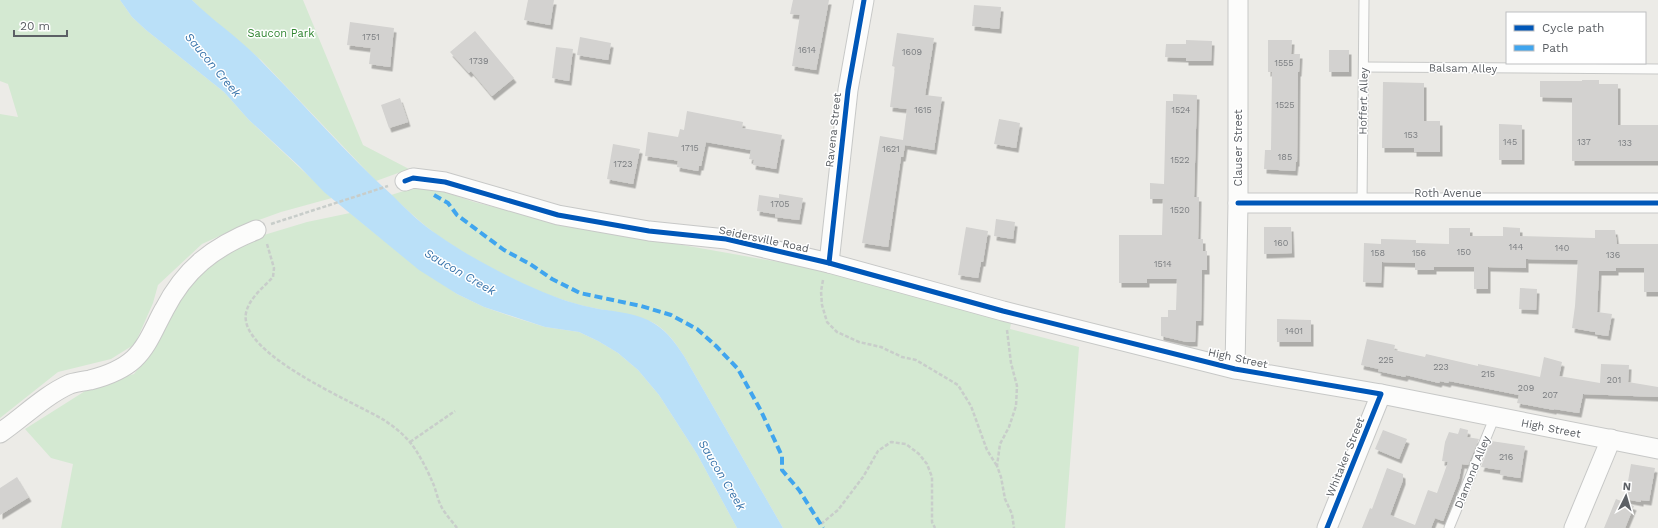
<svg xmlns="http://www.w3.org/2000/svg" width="1658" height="528" font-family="'Work Sans',sans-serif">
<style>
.green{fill:#d4e9d2}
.water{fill:#bae0f8}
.building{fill:#d3d2d0;filter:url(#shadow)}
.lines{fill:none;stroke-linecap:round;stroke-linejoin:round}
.lane-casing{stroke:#c7c8c7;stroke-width:11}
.street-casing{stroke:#c7c8c7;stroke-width:21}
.path{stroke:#c8cdca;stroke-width:2.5;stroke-dasharray:4 2;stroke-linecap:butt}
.lane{stroke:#fcfcfb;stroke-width:9}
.street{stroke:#fcfcfb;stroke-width:19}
.quiet{stroke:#40a5ee;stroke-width:4;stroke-dasharray:8 4;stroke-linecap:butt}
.cycleway-casing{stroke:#fff;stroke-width:8}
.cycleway{stroke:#0057b8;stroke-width:5}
.labels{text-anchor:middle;stroke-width:3;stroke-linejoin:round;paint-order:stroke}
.number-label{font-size:9px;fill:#7b7e81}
.park-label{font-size:11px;fill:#328633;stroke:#fff}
.street-label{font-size:11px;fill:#5c6065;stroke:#fff}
.water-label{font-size:12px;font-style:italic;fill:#3b76ac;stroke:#fff}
</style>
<defs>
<filter id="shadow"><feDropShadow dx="2.5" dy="4.5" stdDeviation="0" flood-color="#0004"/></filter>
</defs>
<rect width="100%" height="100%" fill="#ecebe7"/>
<!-- green -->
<g class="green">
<path d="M0,0H120L132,17L146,30L224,92L249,120L332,198L281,212L237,228L202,244L158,285L153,303L135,344L111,359L58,372L0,418V114L18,117L8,84L0,81Z"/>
<path d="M192,0H303L363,145L409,169L376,181L261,60L209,17Z"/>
<path d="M427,187L448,193L474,202L558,223L841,273L1011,323L1010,329L1079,347L1065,528H783L684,356C676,344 669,333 657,325C643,316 615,312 599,309C582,306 565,301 549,295C512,281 469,257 437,235C421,223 406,209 391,195L407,190Z"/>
<path d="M350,213L378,236L457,294L484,307L513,317L545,327L579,332L598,341L618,353L638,370L659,395L697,454L737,528H61L73,464L51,458L25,429L93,386L134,374L151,353L186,286L220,257L251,239L307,222Z"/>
</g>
<!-- water -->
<path class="water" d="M120,0H192C214,22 241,39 262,62C306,106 346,154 393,196C407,210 421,224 438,235C468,256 502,274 536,289C556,298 577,305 599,309C618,312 638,313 655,324C668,332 676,344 684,356L783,528H737L697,454L659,395L638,370L618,353L598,341L579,332L545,327L484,307L457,294L419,270L324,192L299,166L249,120L224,92L146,30L132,17Z"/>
<!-- building -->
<g class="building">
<path d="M528,0H554L550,25L524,20Z"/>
<path d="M793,0H829L816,70L792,66L800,15L790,14Z"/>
<path d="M974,5L1001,7L999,29L972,26Z"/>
<path d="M350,22L394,28L390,67L369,64L371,48L347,45Z"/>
<path d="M475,31L514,78L492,96L471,71L469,73L450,52Z"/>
<path d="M897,33L934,38L925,95L942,97L934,150L905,145L903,157H901L888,247L862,243L880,136L903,140L907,109L890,107L895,67L892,66Z"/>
<path d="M580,37L611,43L608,60L577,55Z"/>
<path d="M1186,40L1212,41L1211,61H1186V58L1165,57L1166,44H1186Z"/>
<path d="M1268,40H1292L1291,54H1300L1299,72H1298L1297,162H1296L1295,171L1264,169L1265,150H1271L1272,72H1268Z"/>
<path d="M556,47L573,49L569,81L552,78Z"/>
<rect x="1329" y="50" width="20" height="22"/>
<path d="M1582,80H1599V84H1618V125H1658V161H1572V98L1540,97V81H1582Z"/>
<path d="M1383,82L1424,83V121H1440V152H1414V148H1382Z"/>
<path d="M1173,94L1197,95L1194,197H1199L1198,239H1203V251H1207V270H1202L1201,321H1196L1195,342H1187L1161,336V317H1168V310H1176L1177,279H1147V283H1119V235H1162L1163,199H1150V183L1164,184L1166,101H1173Z"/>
<path d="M400,98L408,122L389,128L381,105Z"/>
<path d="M687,111L743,122L742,128L782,135L776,169L753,165L754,160L749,159L751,150L706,142L701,166H699L698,171L677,167L678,161L674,160L645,156L648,132L678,137L680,129L684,130Z"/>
<path d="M999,119L1020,123L1016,148L994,144Z"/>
<path d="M1499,124L1522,125V160H1499Z"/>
<path d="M613,144L640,149L633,184L607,179Z"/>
<path d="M779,194L803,198L799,220L775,217V214L757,211L759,195L779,198Z"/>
<path d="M996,219L1015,222L1013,239L994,236Z"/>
<path d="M966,227L988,231L983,262H981L978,278L958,275Z"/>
<path d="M1264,227H1291L1292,253L1264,254Z"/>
<path d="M1503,227L1520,228V236L1595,238V230H1615L1617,244H1658V292H1644V268H1616V271H1599L1597,312L1612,314L1608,336L1595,334V332L1572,328L1575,306L1578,260L1526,259V268L1488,267V289H1474V267H1434V270H1415V263L1382,262L1381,283L1363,282L1364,243L1381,244V239L1416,240V243L1449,244V228H1470V236H1503Z"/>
<path d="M1520,288L1537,289L1536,310L1519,309Z"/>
<path d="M1277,319L1311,320V342H1277Z"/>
<path d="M1367,339L1395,345L1394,350L1425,357L1426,354L1478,366V364L1540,377L1544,357L1562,362L1559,376L1600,383L1601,364L1629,365L1628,382L1658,387V397L1583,394L1579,413L1554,409V410L1517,403L1519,395L1449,381L1448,383L1440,381L1439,383L1406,375L1405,377L1378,371L1379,369L1361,365Z"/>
<path d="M1460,428L1468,430L1467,437L1479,439L1468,465L1462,464L1459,479L1443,521L1435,518L1431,528H1362L1370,508L1372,509L1387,468L1403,474V480L1390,515L1415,525L1428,490L1437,493L1448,462L1442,461L1445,442L1449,432L1458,434Z"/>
<path d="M1383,430L1407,439L1399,459L1375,449Z"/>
<path d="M1491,441L1525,446L1520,478L1500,475L1501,470L1481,467Z"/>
<path d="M1631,464L1655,468L1649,501L1641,500V502L1625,499Z"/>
<path d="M17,477L29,497L0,515V488Z"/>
<path d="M1616,499L1634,506L1625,528H1604Z"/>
</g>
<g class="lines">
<defs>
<g id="lane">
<path d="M1364,67L1658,69"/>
<path d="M1362,203L1364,0"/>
<path d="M1449,528L1495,416"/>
</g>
<g id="street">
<path d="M405,181L413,178L445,182L558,215L649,231L726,239L829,263L1003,311L1235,369L1381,394L1658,449"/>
<path d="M1238,203H1658"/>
<path d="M829,263L848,90L864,0"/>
<path d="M1235,369L1238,203V0"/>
<path d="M0,433C22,418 45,395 70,384C76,382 84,381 90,380C106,376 122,370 134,359C148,346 155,326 164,310C185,269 213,247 256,230"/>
<path d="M1327,528L1381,394"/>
<path d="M1574,528L1611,439"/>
</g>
</defs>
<!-- lane casing -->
<use href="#lane" class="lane-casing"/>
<!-- street casing -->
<use href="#street" class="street-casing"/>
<!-- path -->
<g class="path">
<path d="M271,224L388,186"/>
<path d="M267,244L274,268L273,277C264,287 249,298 246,313C238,354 354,402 384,420C393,426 402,433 409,441C417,450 427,469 432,481C436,489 437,498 441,506C445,514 452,521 457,528"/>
<path d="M823,280L821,291L822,305L827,322L837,332L859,342L881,347L902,357L916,360L958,385L971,406L987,450L997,466"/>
<path d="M1007,330L1011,363L1017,386L1016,406L1009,427L1000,444L997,466L1001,477L1005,499L1012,514L1014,528"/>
<path d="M410,442L455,411"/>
<path d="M821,524L838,510L863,477L878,451L891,442L906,444L919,454L927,464L932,477V522L935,528"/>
</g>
<!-- lane -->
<use href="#lane" class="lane"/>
<!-- street -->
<use href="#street" class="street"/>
<!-- quiet -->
<path class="quiet" d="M434,195L448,203L457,215L504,250L530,264L552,279L580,293L641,306L671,315L697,329L716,346L738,369L761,411L782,456V470L799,490L823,528"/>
<defs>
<g id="cycleway">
<path d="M405,181L413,178L445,182L558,215L649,231L726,239L829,263L1003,311L1235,369L1381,394L1327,528"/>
<path d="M1238,203H1658"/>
<path d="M829,263L848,90L864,0"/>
</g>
</defs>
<!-- cycleway casing -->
<use href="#cycleway" class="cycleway-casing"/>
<!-- cycleway -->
<use href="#cycleway" class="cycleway"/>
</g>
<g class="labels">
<!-- number labels -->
<g class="number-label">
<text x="371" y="40">1751</text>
<text x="807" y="53">1614</text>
<text x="912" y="55">1609</text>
<text x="479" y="64">1739</text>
<text x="1284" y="66">1555</text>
<text x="1285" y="108">1525</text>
<text x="923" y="113">1615</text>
<text x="1181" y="113">1524</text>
<text x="1411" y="138">153</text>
<text x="1510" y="145">145</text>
<text x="1584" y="145">137</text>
<text x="1625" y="146">133</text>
<text x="690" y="151">1715</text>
<text x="891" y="152">1621</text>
<text x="1285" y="160">185</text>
<text x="1180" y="163">1522</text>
<text x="623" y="167">1723</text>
<text x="780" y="207">1705</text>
<text x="1180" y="213">1520</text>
<text x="1281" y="246">160</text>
<text x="1516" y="250">144</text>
<text x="1562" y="251">140</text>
<text x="1464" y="255">150</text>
<text x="1378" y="256">158</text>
<text x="1419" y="256">156</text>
<text x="1613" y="258">136</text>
<text x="1163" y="267">1514</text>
<text x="1294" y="334">1401</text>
<text x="1386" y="363">225</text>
<text x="1441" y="370">223</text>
<text x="1488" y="377">215</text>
<text x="1614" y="383">201</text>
<text x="1526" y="391">209</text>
<text x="1550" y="398">207</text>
<text x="1506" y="460">216</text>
</g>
<!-- park labels -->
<g class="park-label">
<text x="281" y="37">Saucon Park</text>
</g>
<!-- street labels -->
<g class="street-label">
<text transform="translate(1463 68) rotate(1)" y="4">Balsam Alley</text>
<text transform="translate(1363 101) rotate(-89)" y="4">Hoffert Alley</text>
<text transform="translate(833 130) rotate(-84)" y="4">Ravena Street</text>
<text transform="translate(1238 148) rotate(-90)" y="4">Clauser Street</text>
<text x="1448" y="197">Roth Avenue</text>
<text transform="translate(764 239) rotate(12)" y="4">Seidersville Road</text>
<text transform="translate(1238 358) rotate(12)" y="4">High Street</text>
<text transform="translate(1551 428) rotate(11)" y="4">High Street</text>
<text transform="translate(1345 457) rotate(-68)" y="4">Whitaker Street</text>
<text transform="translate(1472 472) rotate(-68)" y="4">Diamond Alley</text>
</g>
<!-- water labels -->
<g class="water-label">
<text transform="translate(213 65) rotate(50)" y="4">Saucon Creek</text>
<text transform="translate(460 272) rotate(30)" y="4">Saucon Creek</text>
<text transform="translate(722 475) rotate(59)" y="4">Saucon Creek</text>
</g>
</g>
<!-- legend -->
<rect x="1506" y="12" width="140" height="52" fill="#ffffff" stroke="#bebfc1"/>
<rect x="1514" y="25" width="20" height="6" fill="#0057b8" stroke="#bebfc1"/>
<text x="1542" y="32" font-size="12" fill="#5c6065">Cycle path</text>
<rect x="1514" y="45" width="20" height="6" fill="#40a5ee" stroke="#bebfc1"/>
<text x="1542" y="52" font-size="12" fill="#5c6065">Path</text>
<!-- north arrow -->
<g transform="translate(1626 496) rotate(5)" stroke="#ffffff" stroke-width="3" paint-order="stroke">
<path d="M0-3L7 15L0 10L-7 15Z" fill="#5c6065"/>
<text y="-6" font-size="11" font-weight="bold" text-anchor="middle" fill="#5c6065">N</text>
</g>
<!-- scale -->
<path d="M14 30v6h53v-6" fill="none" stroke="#5c6065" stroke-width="2"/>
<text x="20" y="30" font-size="12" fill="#5c6065" stroke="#ffffff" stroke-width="3" paint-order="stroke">20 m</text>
</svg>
